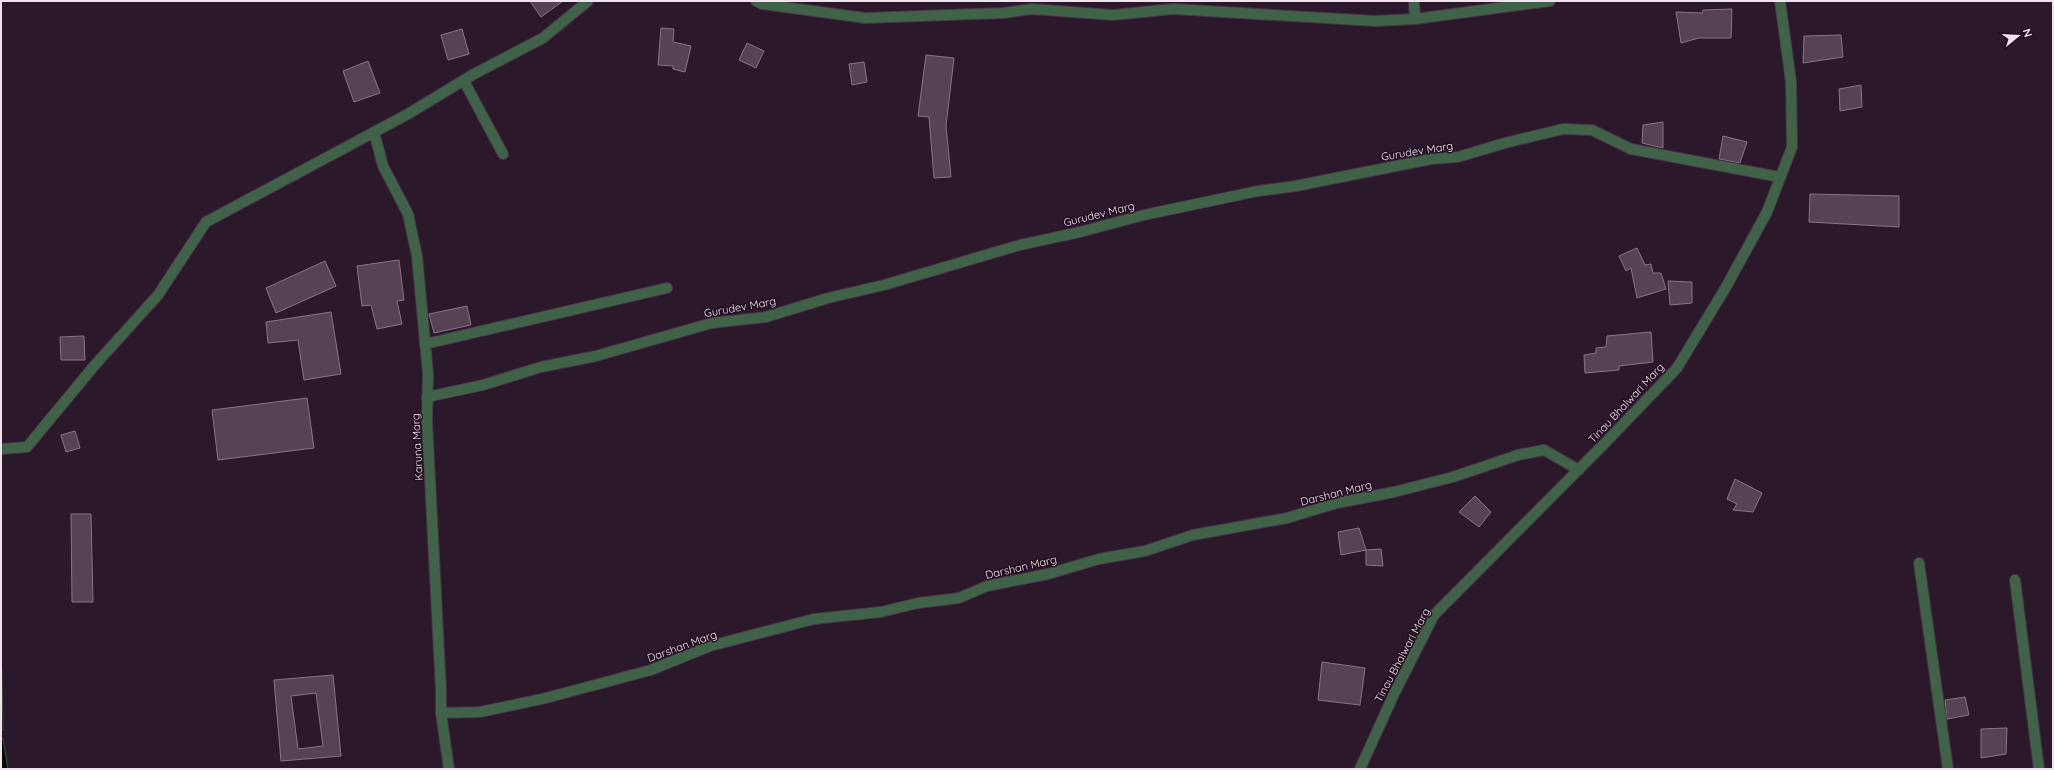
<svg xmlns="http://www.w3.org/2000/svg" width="2054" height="770" font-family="Quicksand,sans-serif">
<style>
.water{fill:#000c01;stroke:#484c48}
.building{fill:#574255;stroke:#8a7388;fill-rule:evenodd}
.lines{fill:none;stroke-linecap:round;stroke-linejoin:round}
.minor-casing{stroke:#473446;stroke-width:12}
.minor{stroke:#406249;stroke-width:10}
.labels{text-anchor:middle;stroke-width:3;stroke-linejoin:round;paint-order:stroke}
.street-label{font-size:11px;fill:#f0e3ef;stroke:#210f20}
</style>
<rect width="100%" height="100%" fill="#2b182a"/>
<!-- water -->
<g class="water">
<path d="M1,666L2,672L3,730H1Z"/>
<path d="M1,738L3,739L8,769H1Z"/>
</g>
<!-- building -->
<g class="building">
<path d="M530,1H563L541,17Z"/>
<path d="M1732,9L1731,38H1699L1681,43L1676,12L1702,13L1703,10Z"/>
<path d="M661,28L674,29L673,42L691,46L685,72L673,69V66L658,65Z"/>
<path d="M462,29L469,54L448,60L441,35Z"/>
<path d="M1841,35L1843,57L1803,63L1804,36Z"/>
<path d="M747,43L764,51L756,68L739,60Z"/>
<path d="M926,55L954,58L946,126L951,177L934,178L929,117L918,116Z"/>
<path d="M368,61L380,93L354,102L343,71Z"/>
<path d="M864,62L867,82L852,85L849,64Z"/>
<path d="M1861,85L1862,107L1840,111L1839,89Z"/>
<path d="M1663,122V148L1642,143L1643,125Z"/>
<path d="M1723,136L1747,142L1740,163L1719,159Z"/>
<path d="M1810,194L1899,196V227L1809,222Z"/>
<path d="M1637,248L1645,265L1651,264L1653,273H1661L1666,289L1637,298L1631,268L1626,271L1619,256Z"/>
<path d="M399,260L404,300L397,301L402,324L377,329L371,305L362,306L357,266Z"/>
<path d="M325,261L336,286L276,313L266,288Z"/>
<path d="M1668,281L1692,282V303L1670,305Z"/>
<path d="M467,306L471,325L434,333L429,314Z"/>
<path d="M331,312L341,374L304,380L298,340L268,343L266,322Z"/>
<path d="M1651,332L1653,362L1619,366V370L1585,373L1584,355L1596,353V348L1606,347L1607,336Z"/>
<path d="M84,336L85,360H61L60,337Z"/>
<path d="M307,398L314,448L218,460L212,410Z"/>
<path d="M75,431L80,448L66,452L61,435Z"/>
<path d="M1735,479L1762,493L1753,512L1733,510L1737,504L1727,499Z"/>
<path d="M1475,496L1491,512L1479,527L1459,512Z"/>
<path d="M71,514H91L93,602H72Z"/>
<path d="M1359,528L1366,550L1341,555L1338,532Z"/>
<path d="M1381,549L1383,566L1366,565V550Z"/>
<path d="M1322,662L1365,668L1360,705L1318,700Z"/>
<path d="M333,675L341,756L281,761L274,680ZM316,693L323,746L298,749L291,696Z"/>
<path d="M1965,697L1969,715L1947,719L1945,700Z"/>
<path d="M2007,728L2006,754L1981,758V729Z"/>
</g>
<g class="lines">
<defs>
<g id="minor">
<path d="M756,1L762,4L865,18L1003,13L1032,9L1113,15L1173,9L1375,21L1415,19L1550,1"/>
<path d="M1414,1L1415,19"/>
<path d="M464,81L503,154"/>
<path d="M374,132L383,166L408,214L417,256L428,374L427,422L441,690V713L449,769"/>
<path d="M425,344L667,288"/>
<path d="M427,397L483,385L541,367L596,356L712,323L766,317L828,298L884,285L1020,245L1080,232L1144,215L1258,191L1296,186L1431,159L1458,157L1505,143L1563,129L1592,130L1631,149L1780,177"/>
<path d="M1,449L27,447L94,366L158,295L206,222L408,114L474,74L543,38L588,1"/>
<path d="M1919,563L1948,769"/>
<path d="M2015,580L2039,769"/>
<path d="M441,713L480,712L546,698L651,670L710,646L814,619L881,612L918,603L959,598L987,586L1048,574L1099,559L1145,551L1193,535L1287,518L1337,503L1394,492L1453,477L1518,455L1544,450L1579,470"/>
<path d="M1360,769L1394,694L1434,615L1605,443L1677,368L1726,287L1767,212L1792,147L1791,82L1780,1"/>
</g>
</defs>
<!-- minor casing -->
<use href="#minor" class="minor-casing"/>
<!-- minor -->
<use href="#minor" class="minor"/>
</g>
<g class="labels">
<!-- street labels -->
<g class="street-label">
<text transform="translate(1417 151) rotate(-9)" y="4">Gurudev Marg</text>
<text transform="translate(1099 214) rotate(-14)" y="4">Gurudev Marg</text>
<text transform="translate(740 307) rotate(-10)" y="4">Gurudev Marg</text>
<text transform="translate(1626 403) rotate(-47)" y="4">Tinau Bhalwari Marg</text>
<text transform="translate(417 447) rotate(-93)" y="4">Karuna Marg</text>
<text transform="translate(1336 493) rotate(-14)" y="4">Darshan Marg</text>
<text transform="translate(1021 567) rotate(-13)" y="4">Darshan Marg</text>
<text transform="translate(682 646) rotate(-20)" y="4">Darshan Marg</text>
<text transform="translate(1402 655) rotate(-62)" y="4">Tinau Bhalwari Marg</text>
</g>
</g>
<!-- border -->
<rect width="2054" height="770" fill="none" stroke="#f0e3ef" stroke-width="4"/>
<!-- north arrow -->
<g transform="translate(2018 36) rotate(72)" stroke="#210f20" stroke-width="3" paint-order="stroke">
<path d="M0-3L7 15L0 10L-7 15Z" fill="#f0e3ef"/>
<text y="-6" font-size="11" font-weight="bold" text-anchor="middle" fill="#f0e3ef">N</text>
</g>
</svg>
